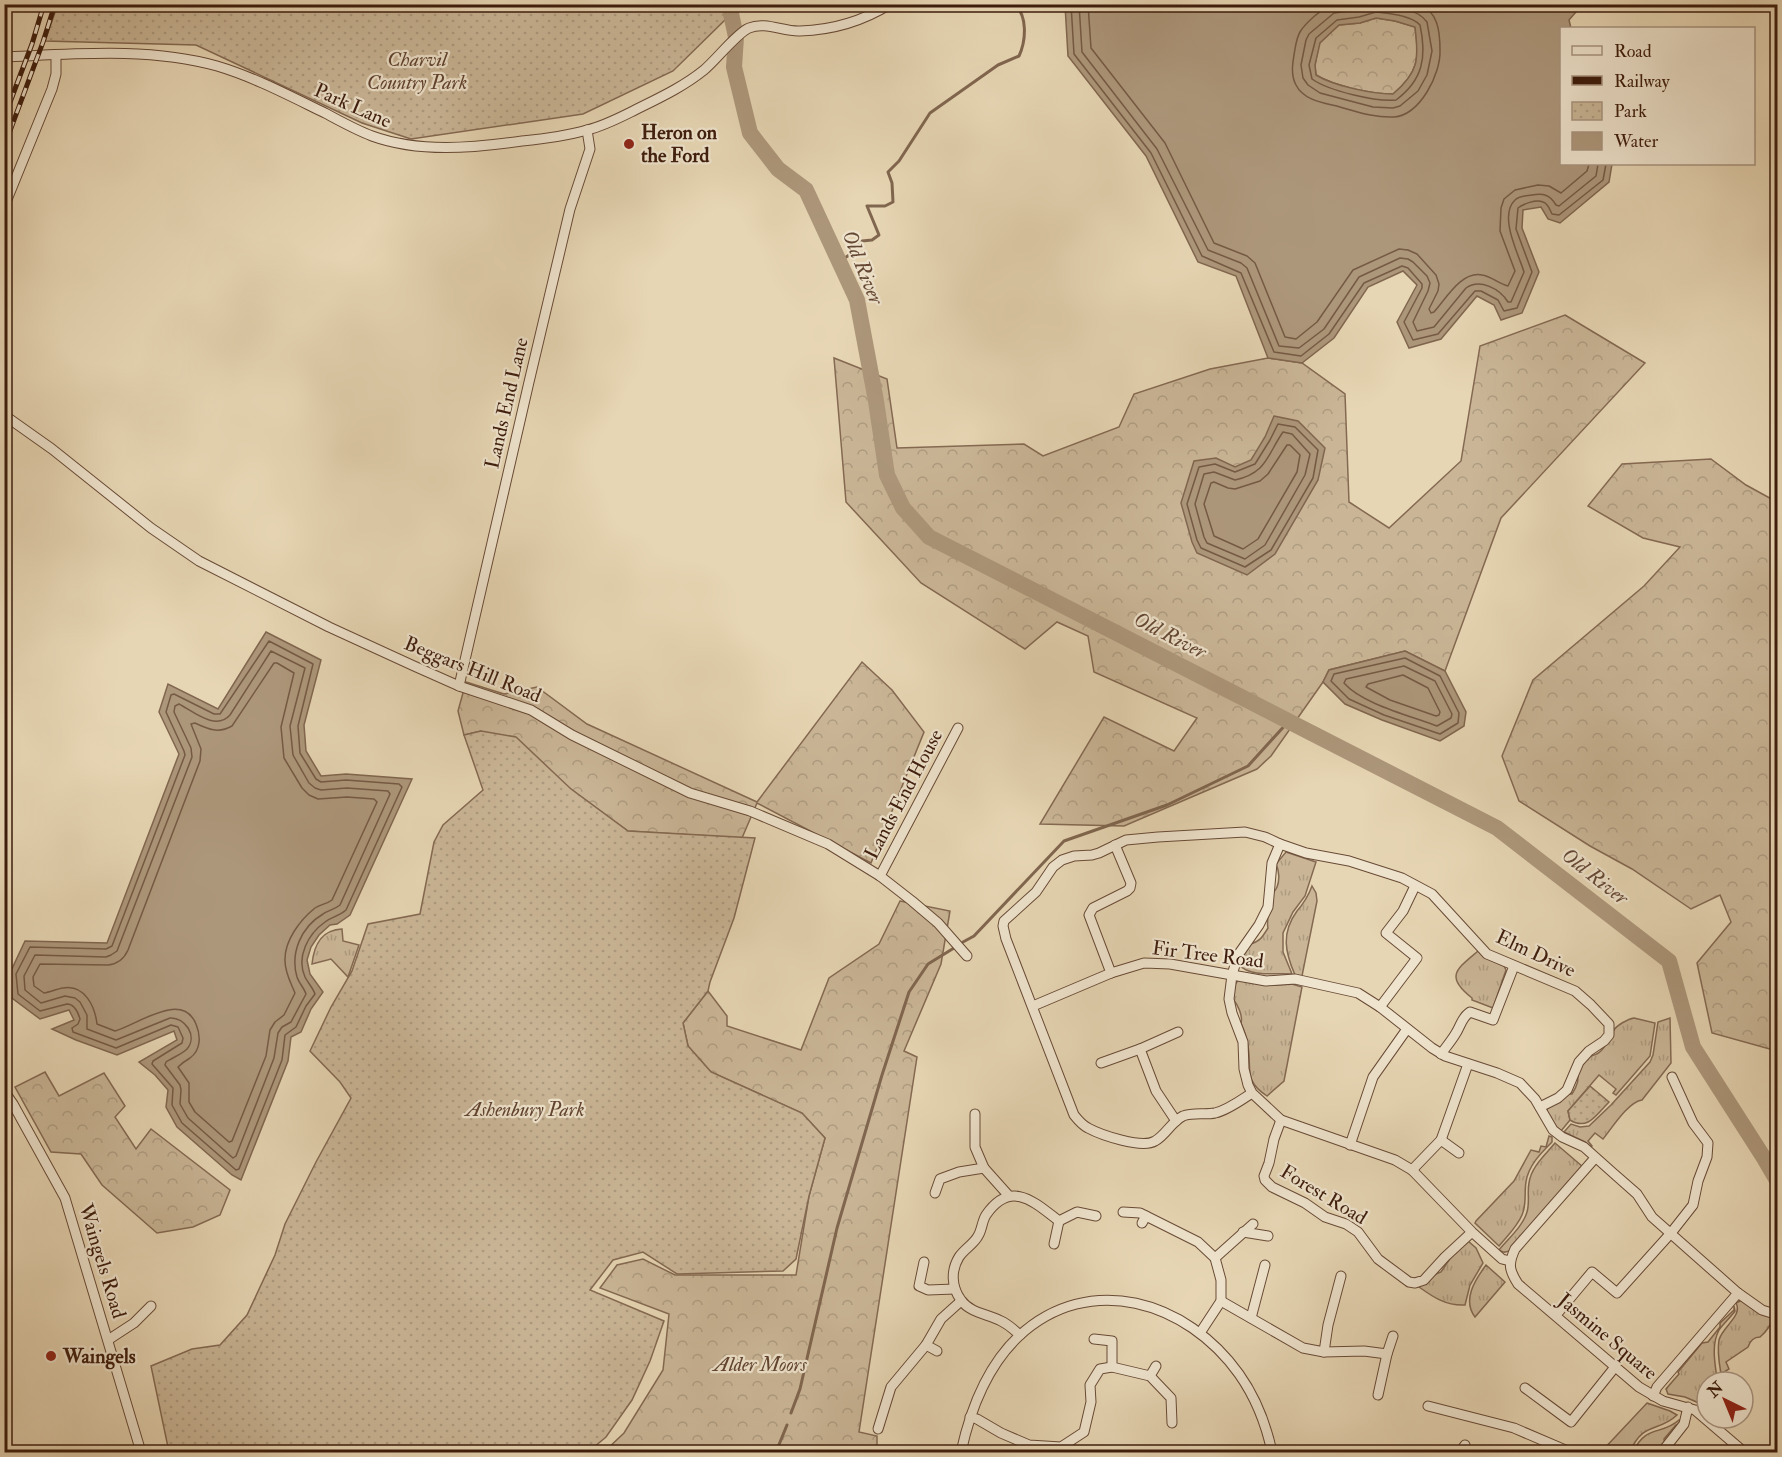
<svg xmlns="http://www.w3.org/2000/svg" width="1782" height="1457" font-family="'IM FELL Double Pica',serif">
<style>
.grass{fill:url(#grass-tufts);stroke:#846952;stroke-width:1.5}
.forest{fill:url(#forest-crowns);stroke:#846952;stroke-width:1.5}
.park{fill:url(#park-dots);stroke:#846952;stroke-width:1.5}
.water{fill:#ad977b;stroke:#80664f;stroke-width:1.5;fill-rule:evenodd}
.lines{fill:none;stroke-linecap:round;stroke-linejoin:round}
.shore{stroke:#755a44;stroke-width:1.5}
.stream{stroke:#80664f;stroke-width:3}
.river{stroke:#ad977b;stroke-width:16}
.minor-casing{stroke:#684a36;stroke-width:11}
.minor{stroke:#efe4ce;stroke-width:9}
.rail-casing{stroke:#3d1c0c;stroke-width:5}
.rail{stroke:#efe4ce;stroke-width:3;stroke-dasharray:9;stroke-linecap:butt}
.poi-dot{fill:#8f2418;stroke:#efe4ce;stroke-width:2}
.labels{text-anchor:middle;stroke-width:4.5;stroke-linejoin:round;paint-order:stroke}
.park-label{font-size:20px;font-style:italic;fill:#60422f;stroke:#efe4ce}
.street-label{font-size:20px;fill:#3d1c0c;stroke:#efe4ce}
.poi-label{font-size:20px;font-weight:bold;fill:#3d1c0c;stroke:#efe4ce;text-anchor:start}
.water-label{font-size:21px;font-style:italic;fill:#644733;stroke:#efe4ce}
</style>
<defs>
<pattern id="grass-tufts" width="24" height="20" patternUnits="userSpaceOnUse" patternTransform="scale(1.5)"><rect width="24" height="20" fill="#cab697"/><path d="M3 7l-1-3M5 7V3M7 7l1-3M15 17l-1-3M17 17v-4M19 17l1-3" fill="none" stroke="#ae9c81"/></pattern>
<pattern id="forest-crowns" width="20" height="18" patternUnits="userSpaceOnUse" patternTransform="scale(1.5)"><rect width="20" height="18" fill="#cab697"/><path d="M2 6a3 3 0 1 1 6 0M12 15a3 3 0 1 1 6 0" fill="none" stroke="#ae9c81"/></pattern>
<pattern id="park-dots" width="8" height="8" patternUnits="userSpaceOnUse" patternTransform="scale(1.5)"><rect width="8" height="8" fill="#cab697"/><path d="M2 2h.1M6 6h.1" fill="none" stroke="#ae9c81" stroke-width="1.8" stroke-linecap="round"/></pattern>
</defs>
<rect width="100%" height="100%" fill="#e7d6b4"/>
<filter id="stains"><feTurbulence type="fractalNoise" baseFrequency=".00333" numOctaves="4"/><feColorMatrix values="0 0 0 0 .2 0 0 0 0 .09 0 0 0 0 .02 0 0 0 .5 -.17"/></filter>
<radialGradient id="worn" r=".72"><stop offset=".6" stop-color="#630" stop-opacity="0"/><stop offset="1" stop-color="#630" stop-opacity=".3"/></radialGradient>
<!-- grass -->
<g class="grass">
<path d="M1286,852L1316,862L1305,896L1293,912L1283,933V952L1292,974C1276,973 1250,977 1239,965L1243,954L1250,944C1260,942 1263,936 1268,928C1266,920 1270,904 1272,895C1273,892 1276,890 1277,887C1280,880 1279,870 1276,864Z"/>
<path d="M1312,886L1316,893L1317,901L1302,976L1295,975C1285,952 1281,933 1297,911C1304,903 1308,897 1312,886Z"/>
<path d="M342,929L343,941L359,945L348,977L331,959L312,964C314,945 321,930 342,929Z"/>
<path d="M1478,951L1487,958L1504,966L1506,970L1493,1008L1472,1000V998C1444,976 1457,969 1478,951Z"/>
<path d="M1238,980L1276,985L1292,984L1302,987L1284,1081L1267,1096C1243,1080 1252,1070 1248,1046C1247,1038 1244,1030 1241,1023C1243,1016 1238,1005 1233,999L1235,985Z"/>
<path d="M1634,1018L1655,1023L1650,1056L1616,1095L1613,1093L1616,1089L1599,1075L1568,1111L1570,1120L1561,1131C1555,1126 1547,1117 1547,1109L1568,1094H1572C1576,1088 1580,1079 1577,1071L1588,1056C1604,1056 1607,1040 1614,1030C1617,1025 1628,1019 1634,1018Z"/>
<path d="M1670,1018L1671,1063L1642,1100C1628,1102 1612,1128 1603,1139L1595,1133L1588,1141L1592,1146L1591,1147L1585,1142L1564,1132L1571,1124L1580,1127L1589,1126L1611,1105L1650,1062L1653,1055L1658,1022Z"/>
<path d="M1549,1136L1552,1137V1142C1541,1153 1528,1166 1526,1182C1524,1193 1527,1204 1522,1215C1517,1227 1507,1236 1499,1246L1475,1223L1476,1221L1514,1181L1531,1150L1539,1152L1541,1146L1546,1147Z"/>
<path d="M1555,1143L1583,1167L1511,1249C1507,1253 1503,1253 1499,1250C1508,1239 1523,1226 1527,1212C1530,1202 1527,1192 1529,1183C1531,1167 1545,1155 1555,1143Z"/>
<path d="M1468,1241L1476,1248L1483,1263L1470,1285L1465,1305C1446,1306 1433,1297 1419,1287L1436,1274L1441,1272L1451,1257Z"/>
<path d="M1486,1265L1505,1282L1475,1317C1462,1300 1475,1280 1486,1265Z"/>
<path d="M1740,1301H1743L1773,1317C1771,1326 1767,1331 1760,1337C1754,1337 1750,1341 1748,1347L1726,1362L1729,1369L1721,1374C1719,1362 1717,1352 1719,1340C1722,1327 1743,1316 1736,1303Z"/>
<path d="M1734,1306L1735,1311C1730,1318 1724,1323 1719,1330C1711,1345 1715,1363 1717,1379L1716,1382H1707V1395L1699,1403L1685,1397L1668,1394L1666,1389L1679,1374L1678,1372L1702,1343L1708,1342L1720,1327V1323L1734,1310Z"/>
<path d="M1647,1403L1670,1411L1677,1415C1658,1433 1643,1421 1630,1452H1601Z"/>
<path d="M1679,1420H1682L1680,1425H1676L1664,1439L1665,1445L1658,1452H1633C1646,1424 1661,1436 1679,1420Z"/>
</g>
<!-- forest -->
<g class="forest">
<path d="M1376,18L1395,21L1415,27C1419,60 1419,72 1393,94C1372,94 1334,86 1316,75L1315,65L1319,43L1339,25L1360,23Z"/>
<path d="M1565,315L1645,363L1501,518L1445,671L1405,651L1329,670L1323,682L1271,756L1257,769L1124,826L1040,824L1104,717L1174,751L1197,718L1094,672L1088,636L1057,622L1025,649L921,583L846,502L834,358L887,379L897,448L1024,444L1043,456L1119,427L1134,394L1210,369L1268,358L1302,363L1345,394L1349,502L1389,528L1461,461L1480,346Z"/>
<path d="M1711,459L1746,485L1777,502V1051L1712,1033L1697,963L1731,922L1720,895L1691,909L1632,869L1590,846L1519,801L1502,756L1533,680L1644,586L1680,547L1643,538L1588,506L1622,464Z"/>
<path d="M862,662L892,690L924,732L871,863L757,803L742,838L628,831L571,789L481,731L464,735L458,711L466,682L504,694L537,687L587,724L757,802Z"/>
<path d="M900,901L950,911L941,964L904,1051L917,1057L859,1432L877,1436V1452H604L624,1433L663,1370L669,1314L600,1288L617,1265L643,1259L675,1275H796L809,1196L825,1138L802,1113L711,1072L688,1046L683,1023L708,991L727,1016V1026L801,1050L829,978L879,944Z"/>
<path d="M45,1072L59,1096L104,1073L125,1106L115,1117L136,1149L151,1129L230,1190L220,1215L193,1227L157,1233L102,1185L81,1154L51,1152L15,1087Z"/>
</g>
<!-- park -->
<g class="park">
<path d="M58,4H725L729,16L673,71L583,114L411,139L362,123L196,45L45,41Z"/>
<path d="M481,731L516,737L571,789L628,831L755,838L734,918L710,982L708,991L683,1023L688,1046L711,1072L802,1113L825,1138L809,1196L796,1259L783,1271L677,1274L643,1252L613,1260L590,1290L664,1321L650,1361L632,1400L606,1437L588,1452H169L151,1366L192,1349L220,1345L247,1315L275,1255L285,1224L316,1162L351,1098L340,1082L310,1051L331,1007L352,971L368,924L420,914L434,842L443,825L483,790L464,735Z"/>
<path d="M1590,1086L1609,1102C1596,1115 1588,1131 1570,1120L1568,1111Z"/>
</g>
<!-- water -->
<g class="water">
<path d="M1065,5H1582L1569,20L1571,28H1562V164H1612L1609,182L1560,223L1548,219L1541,207L1523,210L1522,228L1539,272L1522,313L1501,320L1494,305L1477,296L1441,339L1409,348L1397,322L1417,285L1403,271L1368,287L1334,338L1302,363L1268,358L1236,276L1198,262L1146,156L1068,56ZM1376,18L1395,21L1415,27C1419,59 1419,72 1393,94C1372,94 1334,86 1316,75L1315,65L1320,43L1339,25L1360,23Z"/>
<path d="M1274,416L1298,421L1325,448L1318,480L1275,554L1247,575L1197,553L1192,542L1181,503L1194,461L1216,458L1235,467L1251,460L1265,437Z"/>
<path d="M266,632L321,660L304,725L306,751L321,776L346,774L412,779L350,915L337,924L330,925L319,935L311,947L307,960L310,974L323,992L311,1009L301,1032L291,1037L288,1061L241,1180L232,1175L177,1127L166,1107L168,1090L155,1075L139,1062L177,1040L174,1031L117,1055L76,1040L52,1029L74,1020L69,1010L40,1019L12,998L10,973L25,941L107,943L179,754L159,712L168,684L218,709Z"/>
<path d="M1405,651L1445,671L1466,712L1464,726L1440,741L1382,720L1345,704L1323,682L1329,670Z"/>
</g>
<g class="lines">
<!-- shore -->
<g class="shore">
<path d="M1071,4L1074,54L1151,153L1202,256L1241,273L1274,352L1301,356L1329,334L1364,283L1402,266L1408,268L1422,284V288L1404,322L1413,340L1438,334L1475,291H1481L1498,300L1504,311L1517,308L1532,272L1516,229L1518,208C1523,204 1536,199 1543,202C1548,203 1550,210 1552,214L1559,215L1603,180L1606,164"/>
<path d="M1079,4L1082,52L1157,149L1208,250L1241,263L1247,268L1279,346L1299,348L1324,329L1359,277L1400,258L1408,259L1413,262L1427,276L1430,283L1428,291L1413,322L1417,331L1434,327L1466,288C1480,278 1500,289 1508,302H1511L1524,272C1519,255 1498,216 1515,200C1519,196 1526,196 1532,195C1544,193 1550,195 1556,205L1559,206L1596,176L1598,164"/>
<path d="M1088,4L1091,48L1165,143L1214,243L1247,256L1255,263L1285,337L1296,339L1317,322L1353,270L1399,249L1408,250L1417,254L1436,275L1439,284L1438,291L1429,309L1431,313L1434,312C1446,299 1461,271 1482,275C1491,276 1499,284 1508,286L1515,271L1500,231L1501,208L1504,199L1515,190L1538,185L1549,186L1561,193L1587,171L1589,164"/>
<path d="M1331,4C1321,10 1306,22 1300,32C1297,37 1296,43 1295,49C1293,61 1290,74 1296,85C1304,101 1325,103 1340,107C1358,112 1375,118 1394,117C1420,115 1441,74 1440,50C1440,31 1438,11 1418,4"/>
<path d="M1376,5C1392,6 1417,8 1427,22L1432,51L1427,75L1418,91L1400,106L1393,108L1373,107L1320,93L1308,85L1303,78L1301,65L1306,40L1309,34L1334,13L1357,10Z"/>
<path d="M1376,12C1390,14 1410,15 1420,25C1427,57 1423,80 1396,100C1376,102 1329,91 1312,79L1309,65L1316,38L1337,20L1359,17Z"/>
<path d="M1278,424L1295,427L1318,450L1313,478L1271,550L1245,567L1201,548L1197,540L1187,504L1199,467L1215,464L1235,472L1255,464L1270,440Z"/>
<path d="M1283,432L1292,434L1310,454L1305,475L1265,545L1245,559L1207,543L1204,537L1195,504L1204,474L1214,472L1235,480C1267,473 1267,455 1283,432Z"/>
<path d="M1287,445H1290L1300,455L1297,472L1258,539L1243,549L1214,536L1204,504L1211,483L1214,482L1228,488L1235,489L1260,481L1268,474Z"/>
<path d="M269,641L313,664L298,726L300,753L316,779L321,782L346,780L399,784L402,787L346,910C338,917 331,917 325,922C308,934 296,957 305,977C308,983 313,988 315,994L306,1006L296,1027L285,1035L282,1060L239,1169L236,1170L182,1123L172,1105L173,1088L152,1064L153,1061L182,1043L183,1038L178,1027L171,1025L116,1048L73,1032L72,1028L78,1024L80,1019C78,1012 74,1004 67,1004L40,1011L18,994L16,974L30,947L106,949L112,946L185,755L184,751L166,712L171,695L174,694L214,714H220Z"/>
<path d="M271,651L305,668L290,726L293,755L309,783L315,788L321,790L347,788L388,791L390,794L340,905C334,910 328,910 323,914C301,927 290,953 297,977C299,983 304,988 306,994L291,1022L282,1027L278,1033L274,1058L236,1156L233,1158L188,1118L180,1104L181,1090L180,1085L165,1065L166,1062C172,1058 182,1054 187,1049C198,1036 185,1017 170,1018L116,1040L87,1029V1015L80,1002L75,998L65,996L41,1003L25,990L24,976L35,955L106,957L111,955L117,951L192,757L191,748L174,712L175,706L179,704C194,712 216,731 230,715Z"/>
<path d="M1405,658L1440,676L1459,713L1458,723L1440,734L1384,715L1349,699L1331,681L1334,674Z"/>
<path d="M274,663H277L294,673L281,727L284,758L302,788L309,795L318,799L347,797L374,799L377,802L332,900C327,904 321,904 315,908C300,920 284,941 285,961C285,973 291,983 295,993L284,1015L275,1022L270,1030L266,1056L232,1141L229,1142L195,1112L189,1102V1083L178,1067C182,1063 185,1061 190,1058C201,1050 201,1036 196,1024C182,990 137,1025 115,1031L97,1024C95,1007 85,984 63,988C57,989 50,992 44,993L34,986L33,977L40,964L108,965C118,964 124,959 128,950L200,761L201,749L191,724L195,723C208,729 218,734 232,726Z"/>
<path d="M1404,666L1435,681L1452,714L1451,718L1437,726C1411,716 1362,704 1344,683L1346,679Z"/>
<path d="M1403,675L1428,688L1440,712L1439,715L1436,716L1390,700L1366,687L1368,684Z"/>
</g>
<!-- stream -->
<g class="stream">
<path d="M839,262L852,253L862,241L872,240L879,235L867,206H885L893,202L892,183L888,172L899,161L930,113L998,65L1019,56C1026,41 1028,15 1014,4"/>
<path d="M963,942L974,936L1064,841L1167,805L1248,766L1288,722"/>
<path d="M791,1413L800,1389L837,1228L882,1075L909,992L928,964L954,948"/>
<path d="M776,1452L787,1425"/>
</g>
<!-- river -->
<path class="river" d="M729,4L736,37L734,67L750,133L778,169L806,190L857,300L876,401L887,475L903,508L929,537L1497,828L1669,961L1693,1047L1764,1158L1778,1182"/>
<defs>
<g id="minor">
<path d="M4,57C74,54 149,47 217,66C254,77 290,96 325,113C340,121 356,130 372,136C419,153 472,148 522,141C543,139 566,136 587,130C604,126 619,118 635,110C659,98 683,87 704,70C716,60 737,33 749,28C765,21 784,32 800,31C832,30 863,21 890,4"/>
<path d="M4,207L52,89L56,74V55"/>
<path d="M4,415L52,449L151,528L199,561L329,627L414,666L459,686L531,710L572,735L690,793L750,811L828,844L880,876L912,901L938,923L967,956"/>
<path d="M459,686L529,382L570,209L590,149L587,130"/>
<path d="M1280,844L1306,853L1349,861L1402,878L1432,894L1487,954L1575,991L1591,1005L1609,1024V1035L1604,1041L1589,1051L1579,1062L1567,1090L1558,1098L1540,1107"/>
<path d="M880,876L958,728"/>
<path d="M1111,973L1089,915L1093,908L1127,891L1130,888L1131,883L1115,845"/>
<path d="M1033,1006L1111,973L1144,963L1170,964L1266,981L1295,979L1358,993L1380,1007L1432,1048L1445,1056L1497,1073L1520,1083L1535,1099L1553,1130L1562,1137L1584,1147L1612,1172L1637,1194L1652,1217L1738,1293L1657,1387L1653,1396"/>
<path d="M1380,1007L1417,958L1386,933L1403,911L1415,886"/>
<path d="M1140,1049L1156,1091L1176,1121"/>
<path d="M1441,1054C1446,1047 1452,1040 1456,1033C1461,1025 1462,1017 1470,1012L1493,1020L1514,966"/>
<path d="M1101,1063L1140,1049L1178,1032"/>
<path d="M4,1091L13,1104L65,1198L141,1452"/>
<path d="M1252,1093C1241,1100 1228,1110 1215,1113C1205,1115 1193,1112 1183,1116C1171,1122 1166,1135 1155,1141C1142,1149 1101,1135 1088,1128C1082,1125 1078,1120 1074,1115L1006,939L1003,926L1004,921L1036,892L1053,867L1062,860L1074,856L1092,855L1099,853L1126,840L1158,837L1245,832L1265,837L1280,844L1272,863L1268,907L1259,925L1238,955L1232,975L1229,999L1232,1013L1243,1042L1244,1069L1248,1085L1252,1093L1281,1120"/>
<path d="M975,1114V1147L984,1168L1009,1196"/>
<path d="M1441,1140L1459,1153"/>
<path d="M1350,1145L1373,1077L1407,1029"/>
<path d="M1595,1158L1515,1249C1508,1264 1509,1270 1518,1284L1639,1387L1663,1401L1695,1410L1744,1452"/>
<path d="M1412,1170L1441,1140L1468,1064"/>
<path d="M935,1193L940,1179L959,1172L984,1168"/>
<path d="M1123,1212L1140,1213L1146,1216L1142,1223"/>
<path d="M1146,1216L1198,1242L1215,1258L1221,1280V1301L1200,1333"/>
<path d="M1243,1232L1268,1236"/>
<path d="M1472,1232L1445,1257L1424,1280L1415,1283L1409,1282L1378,1259L1358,1232L1346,1224L1325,1217L1305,1203L1272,1187L1265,1180L1264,1176L1269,1163L1274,1139L1281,1120L1395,1160L1412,1170L1472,1232L1502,1259L1510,1261"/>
<path d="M1054,1244L1059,1221"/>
<path d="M1215,1258L1253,1224"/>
<path d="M924,1262L919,1286L928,1290L955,1289"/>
<path d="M1738,1293L1762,1310L1778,1315"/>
<path d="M1221,1301L1303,1348L1324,1352L1364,1351L1387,1354L1393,1336"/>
<path d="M1556,1315L1592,1272L1617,1293L1671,1233L1693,1205L1698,1181L1707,1157L1708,1143L1693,1123L1672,1077"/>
<path d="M1251,1318L1265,1265"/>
<path d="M1020,1335C1014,1330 1008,1324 1001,1321C988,1314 970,1313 961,1300C951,1287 951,1270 959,1257C964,1249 974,1244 978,1236C982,1230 982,1221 986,1215C1011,1179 1034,1202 1059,1221L1077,1212L1096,1216"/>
<path d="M1094,1339L1112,1341V1367"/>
<path d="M108,1340L134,1323L151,1306"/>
<path d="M926,1345L937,1351"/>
<path d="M1324,1352L1328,1325L1341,1276"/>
<path d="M1150,1376L1156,1366"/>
<path d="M1525,1388L1571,1422L1615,1367"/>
<path d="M1378,1395L1387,1354"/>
<path d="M1428,1406L1514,1428L1570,1452"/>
<path d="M970,1417L977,1419L1001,1433L1029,1445L1061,1447L1084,1432L1091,1402L1090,1385L1100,1369L1112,1367L1150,1376L1171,1398L1172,1423"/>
<path d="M878,1429L891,1387L926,1345L941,1319L961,1301"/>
<path d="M1328,1451V1452"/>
<path d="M961,1452C970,1411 987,1366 1019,1336C1089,1271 1187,1301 1239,1374C1256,1398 1266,1424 1272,1452"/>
<path d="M1460,1452L1465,1445"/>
<path d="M1662,1452L1684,1424L1688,1407"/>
</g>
</defs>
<!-- minor casing -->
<use href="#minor" class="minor-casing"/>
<!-- minor -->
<use href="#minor" class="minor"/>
<defs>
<g id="rail">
<path d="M4,118L32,44L44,4"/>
<path d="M4,147L43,42L55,4"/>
</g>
</defs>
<!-- rail casing -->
<use href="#rail" class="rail-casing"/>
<!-- rail -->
<use href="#rail" class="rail"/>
</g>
<!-- markers -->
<g class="poi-dot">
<circle cx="629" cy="144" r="6"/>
<circle cx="51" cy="1356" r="6"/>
</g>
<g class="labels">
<!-- park labels -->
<g class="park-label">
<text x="417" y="66">Charvil<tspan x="417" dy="23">Country Park</tspan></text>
<text x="525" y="1116">Ashenbury Park</text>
<text x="760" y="1371">Alder Moors</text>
</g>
<!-- street labels -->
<g class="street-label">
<text transform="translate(353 105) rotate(24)" y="7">Park Lane</text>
<text transform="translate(506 403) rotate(-77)" y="7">Lands End Lane</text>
<text transform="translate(473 669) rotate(22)" y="7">Beggars Hill Road</text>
<text transform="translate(903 794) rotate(-62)" y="7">Lands End House</text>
<text transform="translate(1536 953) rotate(25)" y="7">Elm Drive</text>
<text transform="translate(1208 954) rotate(7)" y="7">Fir Tree Road</text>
<text transform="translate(1324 1194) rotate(31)" y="7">Forest Road</text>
<text transform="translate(103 1261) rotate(73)" y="7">Waingels Road</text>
<text transform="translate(1608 1336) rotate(40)" y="7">Jasmine Square</text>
</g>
<!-- poi labels -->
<g class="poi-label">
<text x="641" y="139">Heron on<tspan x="641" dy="23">the Ford</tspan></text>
<text x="63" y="1363">Waingels</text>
</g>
<!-- water labels -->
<g class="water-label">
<text transform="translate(863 267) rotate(68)" y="7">Old River</text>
<text transform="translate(1170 635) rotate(27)" y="7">Old River</text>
<text transform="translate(1595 876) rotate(38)" y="7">Old River</text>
</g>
</g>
<!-- margin -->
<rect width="1782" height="1457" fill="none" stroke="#e7d6b4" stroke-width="24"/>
<rect x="6" y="6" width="1770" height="1445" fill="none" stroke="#3d1c0c" stroke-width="3"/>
<rect x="12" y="12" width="1758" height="1433" fill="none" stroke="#3d1c0c" stroke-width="1.5"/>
<!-- legend -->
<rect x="1560" y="27" width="195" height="138" fill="#efe4ce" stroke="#a89480" stroke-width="1.5"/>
<rect x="1572" y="46" width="30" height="9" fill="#efe4ce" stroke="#a89480" stroke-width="1.5"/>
<text x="1614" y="57" font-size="18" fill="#3d1c0c">Road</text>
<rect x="1572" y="76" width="30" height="9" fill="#3d1c0c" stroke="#a89480" stroke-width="1.5"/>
<text x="1614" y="87" font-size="18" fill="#3d1c0c">Railway</text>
<rect x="1572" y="102" width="30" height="18" fill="url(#park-dots)" stroke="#a89480" stroke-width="1.5"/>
<text x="1614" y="117" font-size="18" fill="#3d1c0c">Park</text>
<rect x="1572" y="132" width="30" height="18" fill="#ad977b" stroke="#a89480" stroke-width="1.5"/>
<text x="1614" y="147" font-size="18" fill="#3d1c0c">Water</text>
<!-- north arrow -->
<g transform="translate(1725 1400) rotate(317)"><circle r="28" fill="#efe4ce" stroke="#a89480" stroke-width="1.5"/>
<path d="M0-4.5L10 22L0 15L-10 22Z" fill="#8f2418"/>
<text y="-9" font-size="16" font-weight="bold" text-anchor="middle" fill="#3d1c0c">N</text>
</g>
<rect width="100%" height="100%" filter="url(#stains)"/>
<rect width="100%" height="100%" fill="url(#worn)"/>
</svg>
